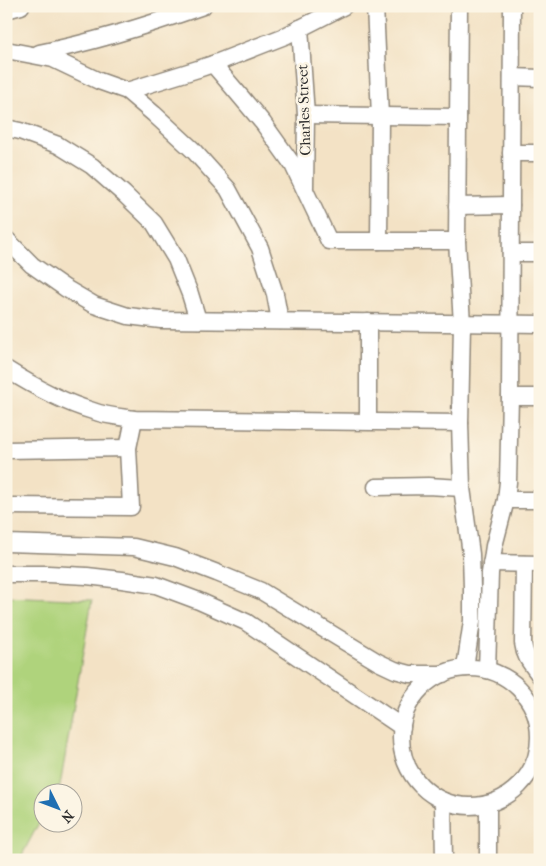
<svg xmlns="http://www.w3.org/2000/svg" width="546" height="866" font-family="'IM FELL French Canon',serif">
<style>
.green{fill:#afd37c;stroke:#6d7f54}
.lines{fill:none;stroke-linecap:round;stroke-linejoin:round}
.minor-casing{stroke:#8f8678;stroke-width:19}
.minor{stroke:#fff;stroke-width:16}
.labels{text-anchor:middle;stroke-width:5;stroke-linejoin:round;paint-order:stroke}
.street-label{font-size:15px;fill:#2b2b2b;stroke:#fcf5e5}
</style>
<rect width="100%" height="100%" fill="#fcf5e5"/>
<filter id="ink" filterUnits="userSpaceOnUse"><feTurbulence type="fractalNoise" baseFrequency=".02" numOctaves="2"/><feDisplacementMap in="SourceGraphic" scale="10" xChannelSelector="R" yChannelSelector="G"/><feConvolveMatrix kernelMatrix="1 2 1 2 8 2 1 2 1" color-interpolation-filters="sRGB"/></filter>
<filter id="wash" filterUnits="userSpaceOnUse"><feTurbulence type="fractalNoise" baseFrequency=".0096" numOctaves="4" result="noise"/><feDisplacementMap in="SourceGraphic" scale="20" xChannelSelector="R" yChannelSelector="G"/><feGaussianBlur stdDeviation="1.12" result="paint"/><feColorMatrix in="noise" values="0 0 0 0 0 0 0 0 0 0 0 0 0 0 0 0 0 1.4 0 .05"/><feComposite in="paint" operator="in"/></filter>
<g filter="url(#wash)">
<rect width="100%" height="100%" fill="#f3e2c5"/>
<!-- green -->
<path class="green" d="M6,596L92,600L60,786L55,793L42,794V817L21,857L6,858Z"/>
</g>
<g filter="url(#ink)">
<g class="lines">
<defs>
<g id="minor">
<path d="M375,6L380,116L379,241"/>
<path d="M459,6L457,241L462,324L460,423L462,488L471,554L472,588V621L465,668"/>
<path d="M6,10L21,6"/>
<path d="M300,28L306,115L305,187"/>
<path d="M6,50L53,59L99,81L127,91L154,114L193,150L228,189L260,248L275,294L280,321"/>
<path d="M39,53C95,42 149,25 203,6"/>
<path d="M213,64L236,91L263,123L293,165L329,241H457"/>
<path d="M512,77L540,78"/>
<path d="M127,91L198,69L213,64L285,36L344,6"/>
<path d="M306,115L458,117"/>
<path d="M6,128L20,131L58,145L92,166L124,194L154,223L176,259L190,294L198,320"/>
<path d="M511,153H540"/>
<path d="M457,206L511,205"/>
<path d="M6,239L32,265L65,288L94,305L128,316L161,320L540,324"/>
<path d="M511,253H540"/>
<path d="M368,322V421"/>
<path d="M6,369C33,386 62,402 93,411C106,416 121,417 134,419L460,423"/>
<path d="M510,397H540"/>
<path d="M6,450L128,448"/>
<path d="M376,487L428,486L462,488"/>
<path d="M506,500H540"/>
<path d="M6,506L131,507L128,448L134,419"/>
<path d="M6,543L134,547L175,557L217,573L261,591L378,662L395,670L410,674H443"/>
<path d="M491,563L540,564"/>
<path d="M524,564L523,643C525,659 532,664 540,676"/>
<path d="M6,574H48L87,576L122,580L156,585L199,601L246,622L402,727"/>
<circle cx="470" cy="737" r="69"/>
<path d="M487,670L490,573L494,546L506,500L508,482L510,397L512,6"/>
<path d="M443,801L444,860"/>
<path d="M488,804V860"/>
</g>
</defs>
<!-- minor casing -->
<use href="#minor" class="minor-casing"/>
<!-- minor -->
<use href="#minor" class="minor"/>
</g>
</g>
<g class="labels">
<!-- street labels -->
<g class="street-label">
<text transform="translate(304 110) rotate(-92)" y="5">Charles Street</text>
</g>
</g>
<!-- margin -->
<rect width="546" height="866" fill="none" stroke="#fcf5e5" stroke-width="25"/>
<!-- north arrow -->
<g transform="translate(58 808) rotate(132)"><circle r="24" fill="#fcf5e5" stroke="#a8a49b"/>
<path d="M0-4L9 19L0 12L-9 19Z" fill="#1f6fb2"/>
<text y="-8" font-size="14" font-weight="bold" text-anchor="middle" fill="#2b2b2b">N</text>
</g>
</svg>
